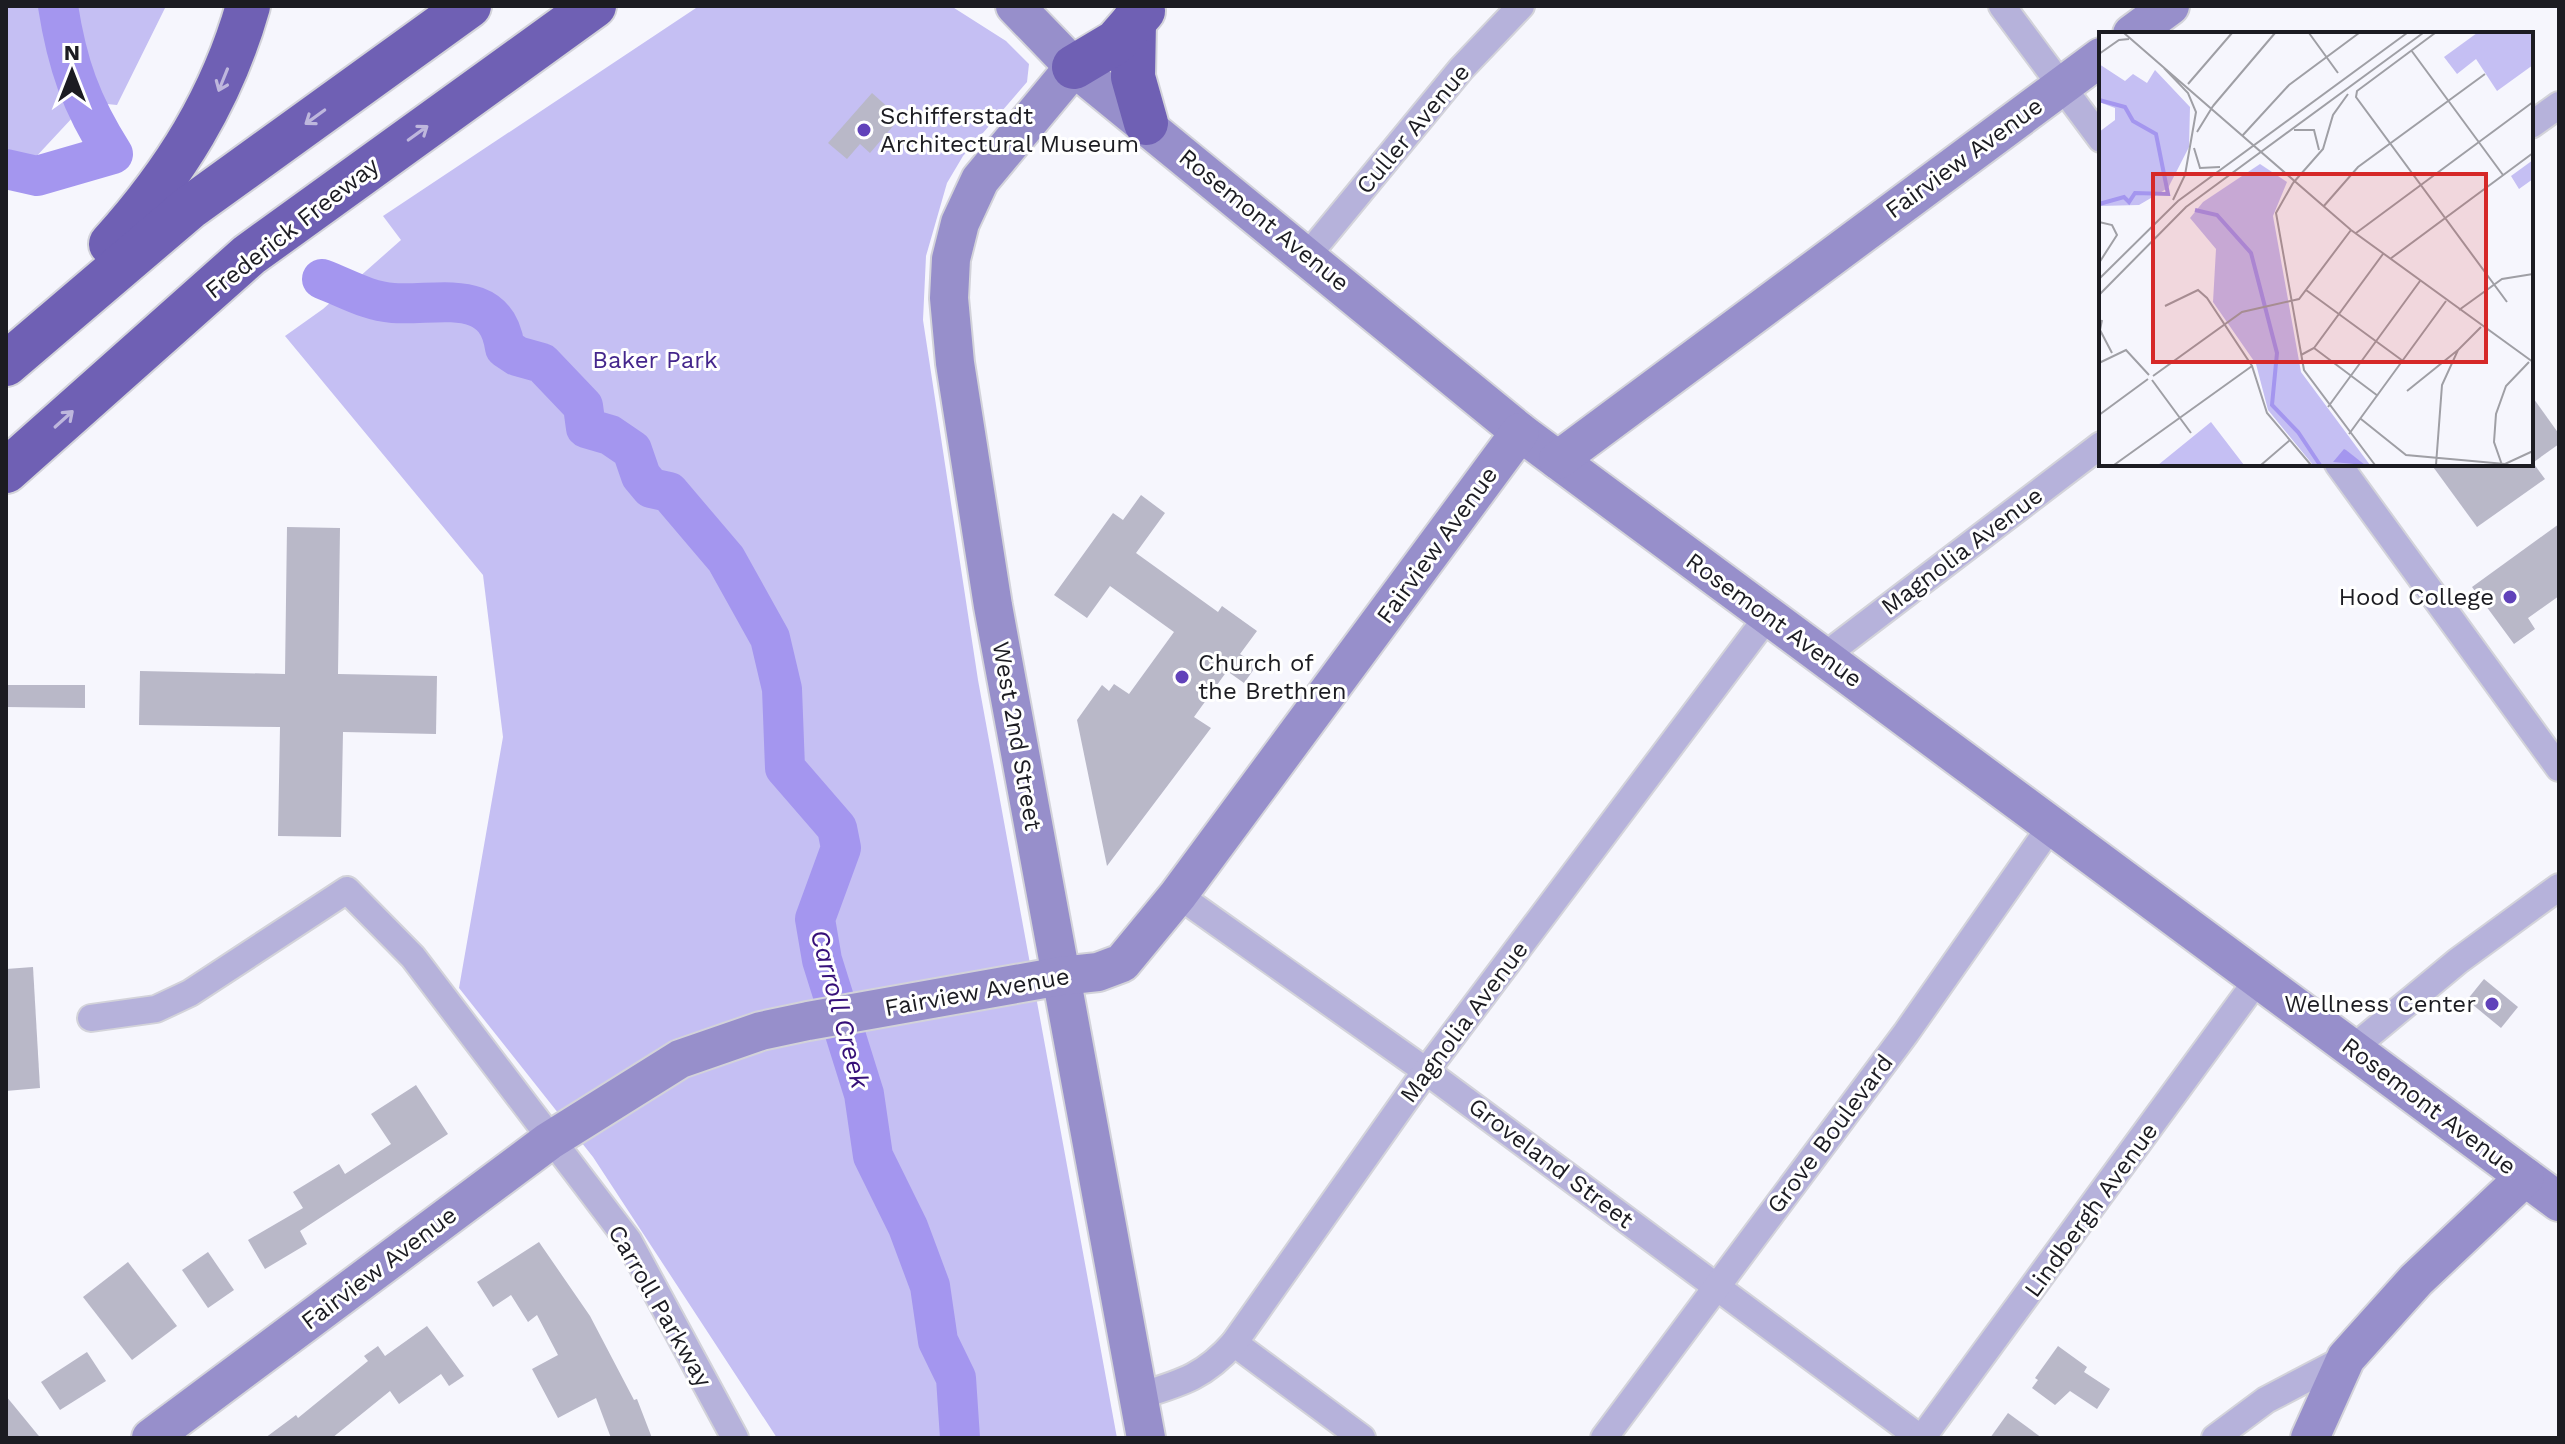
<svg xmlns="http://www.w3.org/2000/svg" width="2565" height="1444" font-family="'Work Sans',sans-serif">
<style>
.green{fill:#c5bff3}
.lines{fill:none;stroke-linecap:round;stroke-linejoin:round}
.river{stroke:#a496ef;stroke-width:40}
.building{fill:#b9b8c8}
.street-casing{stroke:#d3d3da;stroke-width:30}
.secondary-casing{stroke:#d3d3da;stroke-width:42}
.highway-casing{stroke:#d3d3da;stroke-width:48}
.street{stroke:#b6b2db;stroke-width:26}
.secondary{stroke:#978fcb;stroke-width:38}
.highway{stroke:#6f60b4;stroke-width:44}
.oneway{stroke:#beb7dd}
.poi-dot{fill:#6142ba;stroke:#fff;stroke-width:3}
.labels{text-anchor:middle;stroke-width:6;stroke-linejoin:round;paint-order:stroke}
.poi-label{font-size:24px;fill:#1c1c22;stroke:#fff;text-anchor:start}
.street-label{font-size:24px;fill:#1c1c22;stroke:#fff}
.park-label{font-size:24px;fill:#44268c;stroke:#fff}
.water-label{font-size:26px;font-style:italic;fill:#361079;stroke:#fff}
.inset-river{fill:none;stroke:#a496ef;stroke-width:4}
.inset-road{fill:none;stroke:#9f9fa5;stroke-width:2}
.view{fill:#d62828;fill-opacity:0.15;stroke:#d62828;stroke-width:4}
.inset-edge{fill:none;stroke:#1c1c22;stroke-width:4}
</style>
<rect width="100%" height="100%" fill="#f6f6fd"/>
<!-- green -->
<g class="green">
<path d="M6,6H166L117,105L87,102L6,189Z"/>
<path d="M699,6H951L1006,41L1029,64L1027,82L963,156L947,183L926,256L923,320L978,680L1117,1438H777L593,1157L459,988L503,737L483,575L285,336L323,309L401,240L383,216Z"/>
</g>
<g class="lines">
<!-- river -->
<g class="river">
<path d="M6,169L37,176L113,154C81,104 67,64 58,6"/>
<path d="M322,279C346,288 367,301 393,303C439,306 496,286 505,348L517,356L542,363L583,406L586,428L610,435L632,450L641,476L651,488L669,492L726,559L770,638L782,689L785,768L837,828L841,848L815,919L822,960L864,1094L873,1156L908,1227L930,1286L938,1341L956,1378L960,1438"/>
</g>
</g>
<!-- building -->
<g class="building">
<path d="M872,93L900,118L870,153L860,144L847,159L828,143Z"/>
<path d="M2531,395L2559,434V444L2531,464Z"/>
<path d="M2431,464H2534L2545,479L2477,527Z"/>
<path d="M1141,495L1165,513L1136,553L1218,612L1222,606L1257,631L1240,654L1257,665L1244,683L1227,671L1194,717L1211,728L1107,866L1077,720L1102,685L1109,691L1114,684L1129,694L1174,632L1110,586L1087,618L1054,595L1113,513L1123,520Z"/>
<path d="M2559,524V596L2528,618L2535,629L2514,644L2472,587Z"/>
<path d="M287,527L340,528L338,674L437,676L436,734L343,732L341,837L278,836L280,727L139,725L140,671L285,674Z"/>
<path d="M6,685H85V708L6,707Z"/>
<path d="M33,967L40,1088L6,1091V969Z"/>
<path d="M2484,979L2518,1007L2501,1028L2467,1000Z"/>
<path d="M416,1085L448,1134L300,1231L307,1244L265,1269L248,1240L303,1208L293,1192L339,1164L345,1174L391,1144L371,1114Z"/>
<path d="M539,1242L590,1316L634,1400L637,1399L652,1438H611L596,1398L558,1418L532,1369L558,1355L537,1315L528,1322L511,1295L493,1307L477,1282Z"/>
<path d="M208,1252L234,1290L208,1308L182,1270Z"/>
<path d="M128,1262L177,1326L132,1360L83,1297Z"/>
<path d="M427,1326L464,1376L449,1386L441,1374L399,1404L390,1391L332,1438H265L296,1415L298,1418L368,1361L364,1356L378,1346L385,1356Z"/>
<path d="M2058,1346L2087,1367L2084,1372L2110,1389L2097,1409L2070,1391L2055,1405L2032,1388L2038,1380L2035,1378Z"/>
<path d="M87,1352L106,1381L60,1410L41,1382Z"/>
<path d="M6,1396L38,1435L41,1438H6Z"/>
<path d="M2008,1413L2042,1438H1990Z"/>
</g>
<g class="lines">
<defs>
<g id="street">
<path d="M2002,6L2101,139"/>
<path d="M2531,125L2559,105"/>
<path d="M1308,255L1461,69L1521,6"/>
<path d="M2338,464L2559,768"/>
<path d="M1823,657L2101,445"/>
<path d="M1178,895L1426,1071L1920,1438"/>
<path d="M91,1018L156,1009L190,993L347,890L413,957L628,1240L735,1438"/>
<path d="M2352,1049L2458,961L2559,887"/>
<path d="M1234,1343L1362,1438"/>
<path d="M1139,1396C1181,1383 1204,1377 1234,1343L1426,1071L1768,616"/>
<path d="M1604,1438L1906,1033L2051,826"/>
<path d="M1922,1438L2258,979"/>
<path d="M2215,1438L2266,1400L2346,1358"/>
</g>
<g id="secondary">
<path d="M1015,6L1074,67L1520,432L2559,1202"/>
<path d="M2132,34L2170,6"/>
<path d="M1074,67L980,180L960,223L951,259L949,298L955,363L993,606L1146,1438"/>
<path d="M1558,460L2101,57"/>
<path d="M151,1438L549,1141L680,1059L761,1031L808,1021L1061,976L1098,972L1122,963L1178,895L1520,432"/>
<path d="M2310,1438L2346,1358L2416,1280L2525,1177"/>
</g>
<g id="highway">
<path d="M1134,21L1133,77L1146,123"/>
<path d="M1074,67L1116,42L1143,11"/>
<path d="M111,244C175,173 222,98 248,6"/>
<path d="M6,364L189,208L469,6"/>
<path d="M6,471L249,255L594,6"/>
</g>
</defs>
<!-- street casing -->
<use href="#street" class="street-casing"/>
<!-- secondary casing -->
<use href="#secondary" class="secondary-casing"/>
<!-- highway casing -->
<use href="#highway" class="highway-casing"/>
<!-- street -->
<use href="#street" class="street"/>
<!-- secondary -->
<use href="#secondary" class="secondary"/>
<!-- highway -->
<use href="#highway" class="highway"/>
</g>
<!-- one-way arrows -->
<defs><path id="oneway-shaft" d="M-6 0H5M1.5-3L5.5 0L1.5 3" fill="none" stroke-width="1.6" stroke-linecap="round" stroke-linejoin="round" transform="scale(2)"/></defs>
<g class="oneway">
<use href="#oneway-shaft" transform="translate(223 80) rotate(112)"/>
<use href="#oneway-shaft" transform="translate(315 117) rotate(144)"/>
<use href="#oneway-shaft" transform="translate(418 133) rotate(-36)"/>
<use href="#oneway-shaft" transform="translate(64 419) rotate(-42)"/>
</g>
<!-- markers -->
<g class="poi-dot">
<circle cx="864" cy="130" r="8"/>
<circle cx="2510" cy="597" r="8"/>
<circle cx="1182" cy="677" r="8"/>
<circle cx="2492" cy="1004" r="8"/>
</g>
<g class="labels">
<!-- poi labels -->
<g class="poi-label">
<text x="880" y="124">Schifferstadt<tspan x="880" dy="28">Architectural Museum</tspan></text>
<text x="2494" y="605" text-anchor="end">Hood College</text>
<text x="1198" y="671">Church of<tspan x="1198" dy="28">the Brethren</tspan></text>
<text x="2476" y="1012" text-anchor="end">Wellness Center</text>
</g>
<!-- street labels -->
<g class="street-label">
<text transform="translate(1413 129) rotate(-50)" y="8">Culler Avenue</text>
<text transform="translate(1964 158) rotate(-36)" y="8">Fairview Avenue</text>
<text transform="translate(1264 220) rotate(39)" y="8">Rosemont Avenue</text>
<text transform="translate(292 228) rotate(-38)" y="8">Frederick Freeway</text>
<text transform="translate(1437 545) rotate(-54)" y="8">Fairview Avenue</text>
<text transform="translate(1962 551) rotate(-37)" y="8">Magnolia Avenue</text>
<text transform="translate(1774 620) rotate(36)" y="8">Rosemont Avenue</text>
<text transform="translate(1017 736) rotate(80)" y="8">West 2nd Street</text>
<text transform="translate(977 992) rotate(-10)" y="8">Fairview Avenue</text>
<text transform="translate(1464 1022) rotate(-53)" y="8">Magnolia Avenue</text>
<text transform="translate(2429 1106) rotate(37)" y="8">Rosemont Avenue</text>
<text transform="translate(1830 1134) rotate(-53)" y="8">Grove Boulevard</text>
<text transform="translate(1551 1163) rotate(37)" y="8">Groveland Street</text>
<text transform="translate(2091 1210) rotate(-54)" y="8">Lindbergh Avenue</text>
<text transform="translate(379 1268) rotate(-37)" y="8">Fairview Avenue</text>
<text transform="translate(660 1306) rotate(60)" y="8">Carroll Parkway</text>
</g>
<!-- park labels -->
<g class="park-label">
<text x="655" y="368">Baker Park</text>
</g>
<!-- water labels -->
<g class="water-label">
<text transform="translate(840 1009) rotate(75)" y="9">Carroll Creek</text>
</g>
</g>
<!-- overview -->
<g transform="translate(2099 32)">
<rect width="434" height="434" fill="#f6f6fd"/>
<path d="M378,1H434V33L398,59L377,27L358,42L345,25ZM0,32L26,49L34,42L48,51L56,38L91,75L90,115L69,156L40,173L0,174V100L16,88V76L0,70ZM434,128V147L420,157L412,144ZM161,132L188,150L174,184L202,340L271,433H214L169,378L157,332L114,270L117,217L91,186L104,170ZM112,390L145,433H59Z" fill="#c5bff3"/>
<path d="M245,417L247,418L266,433L234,430Z" fill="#a496ef"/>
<path class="inset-river" d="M0,68L26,75L34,89L57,102L69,162L36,161L30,170L25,165L0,172M96,178L118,183L152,221L178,321L173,373L199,400L221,433"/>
<path class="inset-road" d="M25,1L252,198L434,330M210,1L239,41M336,1L258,59L257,65L408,270M312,18L404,143M0,22L20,8L30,7M65,36L89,61L97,80L86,143L74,168M89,52L133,1M114,74L176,1M195,98H215L220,118M98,100L114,74M144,103L190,53L260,1M95,116L101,136L121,135M194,151L177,181L205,338L276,433M194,151L224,117L234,83L249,62M224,175L259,135L386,42M0,190L13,193L18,203L0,231M257,201L434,70M291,227L434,121M0,247L79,169L308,1M207,258L304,329M0,263L87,175L324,1M66,274L99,258L108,266L153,334L168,381L212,433M360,278L403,247L434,242M3,288L1,298L13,321M215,316L279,364M202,323L215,316L284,222M0,331L27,318L50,343M54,344L143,280L200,267L252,198M53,348L92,401M308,359L359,318M229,375L321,249M0,383L49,347M262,387L307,423L406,432L434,419M250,402L347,269M15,433L153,334M162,433L191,408M337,433L343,353L359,318L382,295M403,433L395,410L397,382L407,354L430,330"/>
<path class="view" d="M54,142H387V330H54Z"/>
<rect width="434" height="434" class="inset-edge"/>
</g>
<!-- border -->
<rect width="2565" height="1444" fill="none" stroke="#1c1c22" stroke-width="16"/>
<!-- north arrow -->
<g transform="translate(72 72)" stroke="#ffffff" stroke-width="6" paint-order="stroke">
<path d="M0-6L14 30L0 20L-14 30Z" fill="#1c1c22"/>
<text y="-12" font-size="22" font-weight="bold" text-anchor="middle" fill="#1c1c22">N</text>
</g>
</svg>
